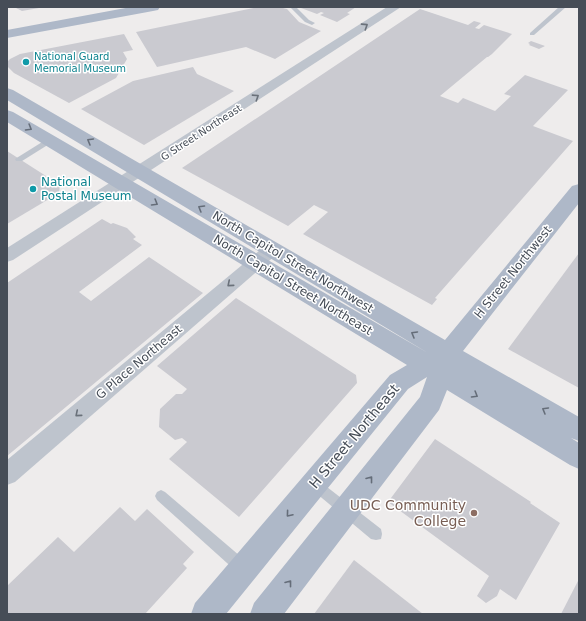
<svg xmlns="http://www.w3.org/2000/svg" width="586" height="621" font-family="'DejaVu Sans',sans-serif">
<style>
.building{fill:#cacad0}
.lines{fill:none;stroke-linecap:round;stroke-linejoin:round}
.lane{fill:#bec4cd;fill-rule:evenodd}
.street{fill:#bec4cd;fill-rule:evenodd}
.primary{fill:#aeb8c8;fill-rule:evenodd}
.oneway{stroke:#6a717a}
.oneway2{stroke:#656d79}
.culture-dot{fill:#0f9aa8;stroke:#fff;stroke-width:1.5}
.education-dot{fill:#8d6e63;stroke:#fff;stroke-width:1.5}
.labels{text-anchor:middle;stroke-width:3;stroke-linejoin:round;paint-order:stroke}
.far-culture-label{font-size:10px;fill:#0d838f;stroke:#fff;text-anchor:start}
.far-street-label{font-size:10px;fill:#464d57;stroke:#fff}
.culture-label{font-size:12px;fill:#0d838f;stroke:#fff;text-anchor:start}
.street-label{font-size:12px;fill:#464d57;stroke:#fff}
.near-street-label{font-size:14px;fill:#464d57;stroke:#fff}
.near-education-label{font-size:14px;fill:#785e54;stroke:#fff;text-anchor:end}
</style>
<rect width="100%" height="100%" fill="#eeecec"/>
<!-- building -->
<g class="building">
<path d="M18,7H39V8L22,11L16,8Z"/>
<path d="M258,7H279L287,9L299,22L321,31L275,59L246,47L157,67L136,32Z"/>
<path d="M304,7H356L347,13L350,14L337,22L320,15L324,13L321,12L317,14L301,8Z"/>
<path d="M420,9L468,25L474,21L481,23L475,28L479,29L484,25L512,34L492,54L488,57H487L440,96L458,103L463,98L495,111L511,96L504,94L525,75L568,90L533,126L573,141L435,298L437,299L432,305L303,234L328,212L314,205L288,226L182,168Z"/>
<path d="M124,34L133,50L123,52L127,59L116,78L69,103L14,73L7,66V62L10,59L20,54Z"/>
<path d="M531,41L545,46L539,49L529,45L530,44L528,43Z"/>
<path d="M193,67L197,74L234,91L144,145L81,109L133,81Z"/>
<path d="M7,151L60,185L59,193L7,224Z"/>
<path d="M102,219L111,224L113,223L127,228L136,237L133,239L142,245L79,292L91,301L149,257L203,293L7,456V283Z"/>
<path d="M579,253V388L508,349Z"/>
<path d="M236,298L356,375L357,383L239,517L169,459L187,442L182,438L175,440L159,427L160,409L176,394H182L187,389L157,366Z"/>
<path d="M435,439L531,502L530,503L560,523L516,600L500,589L497,596L486,603L477,596L489,576L388,502Z"/>
<path d="M120,507L135,521L147,509L194,552L183,564L187,568L145,614H7V586L58,537L74,552Z"/>
<path d="M354,560L423,614H314Z"/>
<path d="M579,579V614H561Z"/>
</g>
<g class="lines">
<!-- lane -->
<g class="lane">
<path d="M290,7H296L309,20L315,23L312,25L305,22Z"/>
<path d="M559,7H566L534,35H530V33Z"/>
<path d="M47,139H53L54,141L22,161H16L15,159Z"/>
<path d="M314,478L318,480L381,529L382,534L381,539L376,540L371,539L310,488L308,484L310,480Z"/>
<path d="M161,490L165,492L247,562L249,567L247,572L242,574L237,572L157,500L155,496L157,492Z"/>
</g>
<!-- street -->
<g class="street">
<path d="M387,7H401L13,260L7,262V248Z"/>
<path d="M271,244L277,246L280,250L277,254L15,482L7,485V460L265,246Z"/>
</g>
<!-- primary -->
<g class="primary">
<path d="M131,7H160L158,10L153,11L7,38V30Z"/>
<path d="M7,88L13,90L445,340L572,186L579,184V203L463,351L579,417V441L571,438L579,443V469L570,465L447,390L439,410L284,614H250L254,603L420,397L427,377L408,389L226,614H191L195,603L390,375L407,365L7,122V110L13,112L428,353L7,100Z"/>
</g>
</g>
<!-- one-way arrows -->
<defs><path id="oneway-chevron" d="M-2-3.5L2.5 0L-2 3.5" fill="none" stroke-width="1.6" stroke-linecap="round" stroke-linejoin="round"/></defs>
<g class="oneway">
<use href="#oneway-chevron" transform="translate(365 26) rotate(-33)"/>
<use href="#oneway-chevron" transform="translate(256 97) rotate(-33)"/>
<use href="#oneway-chevron" transform="translate(230 284) rotate(140)"/>
<use href="#oneway-chevron" transform="translate(78 414) rotate(140)"/>
</g>
<g class="oneway2">
<use href="#oneway-chevron" transform="translate(29 128) rotate(31)"/>
<use href="#oneway-chevron" transform="translate(90 141) rotate(-150)"/>
<use href="#oneway-chevron" transform="translate(155 203) rotate(31)"/>
<use href="#oneway-chevron" transform="translate(201 208) rotate(-149)"/>
<use href="#oneway-chevron" transform="translate(414 334) rotate(-150)"/>
<use href="#oneway-chevron" transform="translate(475 395) rotate(31)"/>
<use href="#oneway-chevron" transform="translate(545 410) rotate(-150)"/>
<use href="#oneway-chevron" transform="translate(370 479) rotate(-52)"/>
<use href="#oneway-chevron" transform="translate(289 514) rotate(130)"/>
<use href="#oneway-chevron" transform="translate(289 583) rotate(-52)"/>
</g>
<!-- markers -->
<g class="culture-dot">
<circle cx="26" cy="62" r="4"/>
<circle cx="33" cy="189" r="4"/>
</g>
<circle class="education-dot" cx="474" cy="513" r="4"/>
<g class="labels">
<!-- far-culture labels -->
<g class="far-culture-label">
<text x="34" y="60">National Guard<tspan x="34" dy="12">Memorial Museum</tspan></text>
</g>
<!-- far-street labels -->
<g class="far-street-label">
<text transform="translate(201 132) rotate(-33)" y="4">G Street Northeast</text>
</g>
<!-- culture labels -->
<g class="culture-label">
<text x="41" y="186">National<tspan x="41" dy="14">Postal Museum</tspan></text>
</g>
<!-- street labels -->
<g class="street-label">
<text transform="translate(293 262) rotate(31)" y="4">North Capitol Street Northwest</text>
<text transform="translate(513 272) rotate(-51)" y="4">H Street Northwest</text>
<text transform="translate(293 285) rotate(31)" y="4">North Capitol Street Northeast</text>
<text transform="translate(139 362) rotate(-40)" y="4">G Place Northeast</text>
</g>
<!-- near-street labels -->
<g class="near-street-label">
<text transform="translate(354 436) rotate(-50)" y="5">H Street Northeast</text>
</g>
<!-- near-education labels -->
<g class="near-education-label">
<text x="466" y="510">UDC Community<tspan x="466" dy="16">College</tspan></text>
</g>
</g>
<!-- border -->
<rect width="586" height="621" fill="none" stroke="#464d57" stroke-width="16"/>
</svg>
